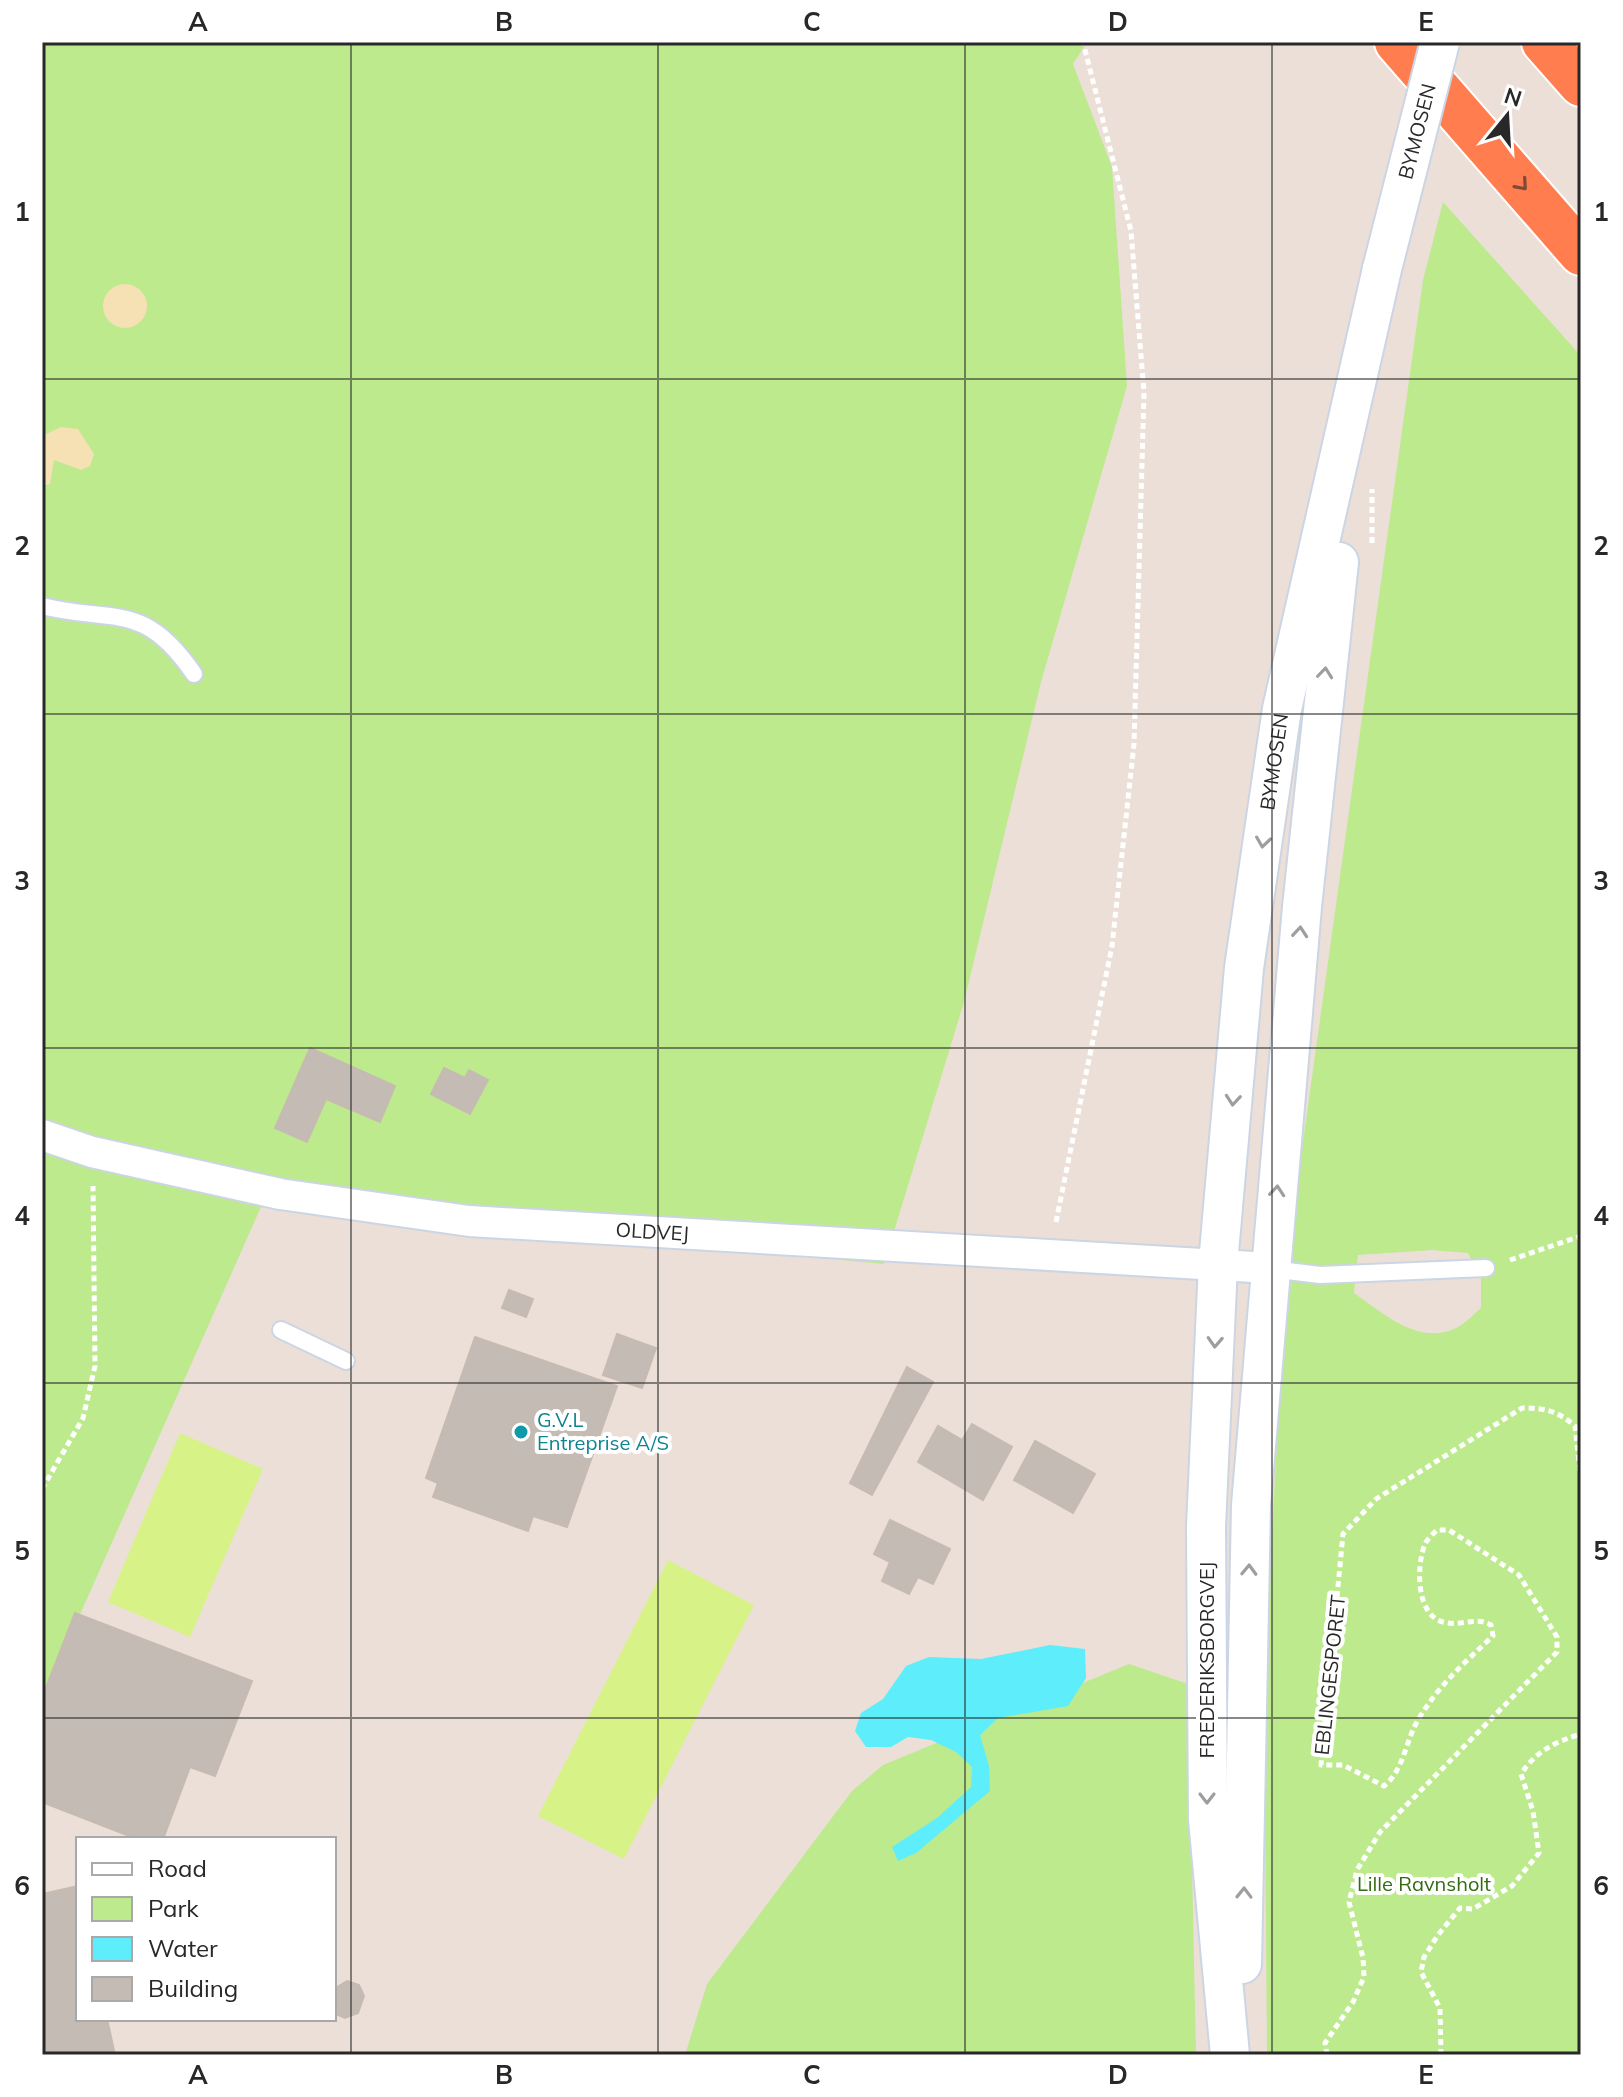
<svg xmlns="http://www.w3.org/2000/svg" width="1623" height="2097" font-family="Mulish,sans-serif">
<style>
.green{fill:#bcea8d;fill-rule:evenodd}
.sand{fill:#f6e1b5}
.pitch{fill:#d7f387}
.water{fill:#5dedfb}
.building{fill:#c3bbb4;stroke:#c7bbb1;stroke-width:2}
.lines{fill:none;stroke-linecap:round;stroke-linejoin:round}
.service-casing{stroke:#ccd5e3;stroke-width:20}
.minor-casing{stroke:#ccd5e3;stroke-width:34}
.tertiary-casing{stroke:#ccd5e3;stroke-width:42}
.motorway-casing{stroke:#fff;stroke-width:48}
.path{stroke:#fff;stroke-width:5;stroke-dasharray:6 4;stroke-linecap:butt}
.service{stroke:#fff;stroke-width:16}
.minor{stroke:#fff;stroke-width:30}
.tertiary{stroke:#fff;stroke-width:38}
.motorway{stroke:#ff7d4f;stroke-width:44}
.tertiary-bridge-casing{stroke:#ccd5e3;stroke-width:42;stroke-linecap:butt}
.tertiary-bridge{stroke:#fff;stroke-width:38}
.oneway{stroke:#7e4a38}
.oneway2{stroke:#9e9e9e}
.grid{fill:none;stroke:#282828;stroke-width:2;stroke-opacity:0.55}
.culture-dot{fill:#0f9aa8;stroke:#fff;stroke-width:3}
.labels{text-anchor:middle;stroke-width:8;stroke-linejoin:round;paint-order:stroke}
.street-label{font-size:20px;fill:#282828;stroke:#fff}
.culture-label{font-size:20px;fill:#0d838f;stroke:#fff;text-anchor:start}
.park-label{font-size:20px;fill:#336b11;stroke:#fff}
.neatline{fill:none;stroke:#282828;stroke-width:3}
.grid-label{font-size:26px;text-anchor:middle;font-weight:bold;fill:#282828}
</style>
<rect width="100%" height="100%" fill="#ecdfd7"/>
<!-- green -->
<g class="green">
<path d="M42,42H1087L1073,64L1112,167L1127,386L1041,682L964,1002L884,1264L261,1207L42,1700Z"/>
<path d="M1443,202L1581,356V2055H1267L1264,1678L1284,1315L1302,1149L1423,280ZM1432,1250L1468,1253L1481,1279V1308C1474,1314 1465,1324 1456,1328C1419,1346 1384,1314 1354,1293L1358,1255Z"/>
<path d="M1129,1664L1188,1684L1196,2055H685L707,1984L852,1791L883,1765Z"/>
</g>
<!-- sand -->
<g class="sand">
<circle cx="125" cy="306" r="22"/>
<path d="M61,427L78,429L94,454L90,466L81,470L54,460L50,484L42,486V436Z"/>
</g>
<!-- pitch -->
<g class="pitch">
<path d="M180,1433L263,1469L190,1637L108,1602Z"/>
<path d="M668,1560L754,1605L624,1859L538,1816Z"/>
</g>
<!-- water -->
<path class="water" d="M1050,1645L1085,1649L1086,1678L1068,1706L998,1718L980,1735L989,1766L990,1791L916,1853L898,1861L892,1847L937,1818L971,1787L972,1767L956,1752L931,1740L908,1737L891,1747H866L855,1731L861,1713L883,1699L906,1666L929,1657L981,1659Z"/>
<!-- building -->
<g class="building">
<path d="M310,1048L395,1086L380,1122L326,1099L307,1142L275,1128Z"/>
<path d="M444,1068L465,1078L469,1070L488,1080L470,1114L431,1094Z"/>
<path d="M509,1290L533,1299L526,1317L502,1308Z"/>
<path d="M617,1334L656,1348L642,1388L603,1375Z"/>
<path d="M475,1337L617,1386L567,1527L533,1516L528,1531L433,1497L438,1483L426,1478Z"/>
<path d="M907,1367L933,1382L872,1495L850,1483Z"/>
<path d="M972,1424L1012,1447L983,1500L918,1462L938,1426L962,1440Z"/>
<path d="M1035,1441L1095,1474L1073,1513L1014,1480Z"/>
<path d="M890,1520L950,1549L933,1584L918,1577L909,1594L882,1581L890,1562L874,1554Z"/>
<path d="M75,1613L252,1681L215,1776L190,1767L163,1839H137L42,1802V1698Z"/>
<path d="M74,1887L78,1904V2019H107L115,2055H42V1894Z"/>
<path d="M347,1981L359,1985L364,1996L358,2013L345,2018L334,2013V1989Z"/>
</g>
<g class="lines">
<defs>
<g id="service">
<path d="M42,606C115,624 143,600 194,674"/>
<path d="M1271,1269L1320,1275L1486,1268"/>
<path d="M281,1330L346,1361"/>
</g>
<g id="minor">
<path id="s1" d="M42,1135L92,1152L280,1194L469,1221L1270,1268"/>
</g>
<g id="tertiary">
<path d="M1242,1964L1251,1505L1302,907L1339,562"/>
<path id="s2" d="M1230,2055L1208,1819L1206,1526L1218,1264L1244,968L1282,709L1382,269"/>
</g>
<g id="motorway">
<path d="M1397,42L1581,253"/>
<path d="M1544,42L1581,84"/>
</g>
</defs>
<!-- service casing -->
<use href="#service" class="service-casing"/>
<!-- minor casing -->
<use href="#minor" class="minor-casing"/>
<!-- tertiary casing -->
<use href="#tertiary" class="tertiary-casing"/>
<!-- motorway casing -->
<use href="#motorway" class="motorway-casing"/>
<!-- path -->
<g class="path">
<path d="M1372,543V489"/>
<path d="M1056,1222L1112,946L1134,744L1144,393L1131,231L1083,42"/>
<path d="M1510,1260L1581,1236"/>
<path d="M42,1489L83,1418L95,1366L93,1186"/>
<path d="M1327,2055L1325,2043L1353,2002L1364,1977L1363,1958L1349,1902L1357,1870L1380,1832L1557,1652V1637L1519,1575L1449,1530H1437C1433,1534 1427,1539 1425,1544C1416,1566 1416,1615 1443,1622C1460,1627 1476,1616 1491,1625L1493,1636C1464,1663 1438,1686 1418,1720C1405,1742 1404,1770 1384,1786L1343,1765H1321L1343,1534L1376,1499L1522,1408C1545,1408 1558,1411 1575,1426L1581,1480"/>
<path d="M1441,2055L1440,2008L1421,1972L1424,1957L1438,1935L1460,1908L1473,1909L1512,1886L1539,1853L1533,1811L1521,1774C1536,1751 1555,1742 1581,1734"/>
</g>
<!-- service -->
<use href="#service" class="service"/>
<!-- minor -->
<use href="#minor" class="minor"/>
<!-- tertiary -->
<use href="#tertiary" class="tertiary"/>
<!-- motorway -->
<use href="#motorway" class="motorway"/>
<defs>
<g id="tertiary-bridge">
<path id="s3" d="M1382,269L1440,42"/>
</g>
</defs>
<!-- tertiary-bridge casing -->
<use href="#tertiary-bridge" class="tertiary-bridge-casing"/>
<!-- tertiary-bridge -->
<use href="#tertiary-bridge" class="tertiary-bridge"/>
</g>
<!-- one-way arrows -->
<defs><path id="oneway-chevron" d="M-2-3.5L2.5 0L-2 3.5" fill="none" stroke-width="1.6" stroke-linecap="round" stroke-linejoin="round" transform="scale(2)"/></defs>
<use class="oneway" href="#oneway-chevron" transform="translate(1522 185) rotate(49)"/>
<g class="oneway2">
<use href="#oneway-chevron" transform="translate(1325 673) rotate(-84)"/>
<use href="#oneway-chevron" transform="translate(1263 842) rotate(98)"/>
<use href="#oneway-chevron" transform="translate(1300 932) rotate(-85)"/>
<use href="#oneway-chevron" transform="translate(1233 1100) rotate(95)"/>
<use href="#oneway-chevron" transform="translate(1277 1191) rotate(-85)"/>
<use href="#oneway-chevron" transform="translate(1215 1342) rotate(93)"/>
<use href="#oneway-chevron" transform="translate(1249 1570) rotate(-88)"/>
<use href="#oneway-chevron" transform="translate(1207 1798) rotate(90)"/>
<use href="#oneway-chevron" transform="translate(1244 1893) rotate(-89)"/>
</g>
<!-- grid -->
<path class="grid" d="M351,42V2055M658,42V2055M965,42V2055M1272,42V2055M42,379H1581M42,714H1581M42,1048H1581M42,1383H1581M42,1718H1581"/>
<!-- markers -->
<circle class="culture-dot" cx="521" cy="1432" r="8"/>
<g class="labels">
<!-- street labels -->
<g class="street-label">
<text dy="7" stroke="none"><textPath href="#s3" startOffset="142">BYMOSEN</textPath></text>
<text dy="7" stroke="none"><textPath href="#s2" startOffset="1298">BYMOSEN</textPath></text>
<text dy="7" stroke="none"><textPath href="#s1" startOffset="620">OLDVEJ</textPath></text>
<text transform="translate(1207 1660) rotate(-90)" y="7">FREDERIKSBORGVEJ</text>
<text transform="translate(1330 1675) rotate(-84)" y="7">EBLINGESPORET</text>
</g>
<!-- culture labels -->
<g class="culture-label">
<text x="537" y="1427">G.V.L<tspan x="537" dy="23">Entreprise A/S</tspan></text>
</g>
<!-- park labels -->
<g class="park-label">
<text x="1424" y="1891">Lille Ravnsholt</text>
</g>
</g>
<!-- border -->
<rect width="1623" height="2097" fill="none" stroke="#ffffff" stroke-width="88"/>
<!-- legend -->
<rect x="76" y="1837" width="260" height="184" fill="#ffffff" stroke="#a9a9a9" stroke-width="2"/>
<rect x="92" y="1863" width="40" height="12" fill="#ffffff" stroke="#a9a9a9" stroke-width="2"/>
<text x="148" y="1877" font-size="24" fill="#282828">Road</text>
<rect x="92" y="1897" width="40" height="24" fill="#bcea8d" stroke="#a9a9a9" stroke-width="2"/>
<text x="148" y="1917" font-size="24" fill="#282828">Park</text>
<rect x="92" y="1937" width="40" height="24" fill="#5dedfb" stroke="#a9a9a9" stroke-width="2"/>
<text x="148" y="1957" font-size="24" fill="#282828">Water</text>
<rect x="92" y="1977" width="40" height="24" fill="#c3bbb4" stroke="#a9a9a9" stroke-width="2"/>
<text x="148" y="1997" font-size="24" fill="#282828">Building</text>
<!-- north arrow -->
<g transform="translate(1507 116) rotate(18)" stroke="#ffffff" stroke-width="6" paint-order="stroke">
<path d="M0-6L14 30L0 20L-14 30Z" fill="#282828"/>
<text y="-12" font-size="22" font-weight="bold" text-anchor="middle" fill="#282828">N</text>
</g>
<rect x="44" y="44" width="1535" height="2009" class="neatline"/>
<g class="grid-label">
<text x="198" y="31">A</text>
<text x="504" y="31">B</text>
<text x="812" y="31">C</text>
<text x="1118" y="31">D</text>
<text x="1426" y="31">E</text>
<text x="22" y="221">1</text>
<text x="1601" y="221">1</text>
<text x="22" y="555">2</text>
<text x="1601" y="555">2</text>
<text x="22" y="890">3</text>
<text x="1601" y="890">3</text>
<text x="22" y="1225">4</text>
<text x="1601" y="1225">4</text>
<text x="22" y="1560">5</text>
<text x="1601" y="1560">5</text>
<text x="22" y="1895">6</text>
<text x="1601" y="1895">6</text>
<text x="198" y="2084">A</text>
<text x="504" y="2084">B</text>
<text x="812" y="2084">C</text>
<text x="1118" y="2084">D</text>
<text x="1426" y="2084">E</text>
</g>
</svg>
